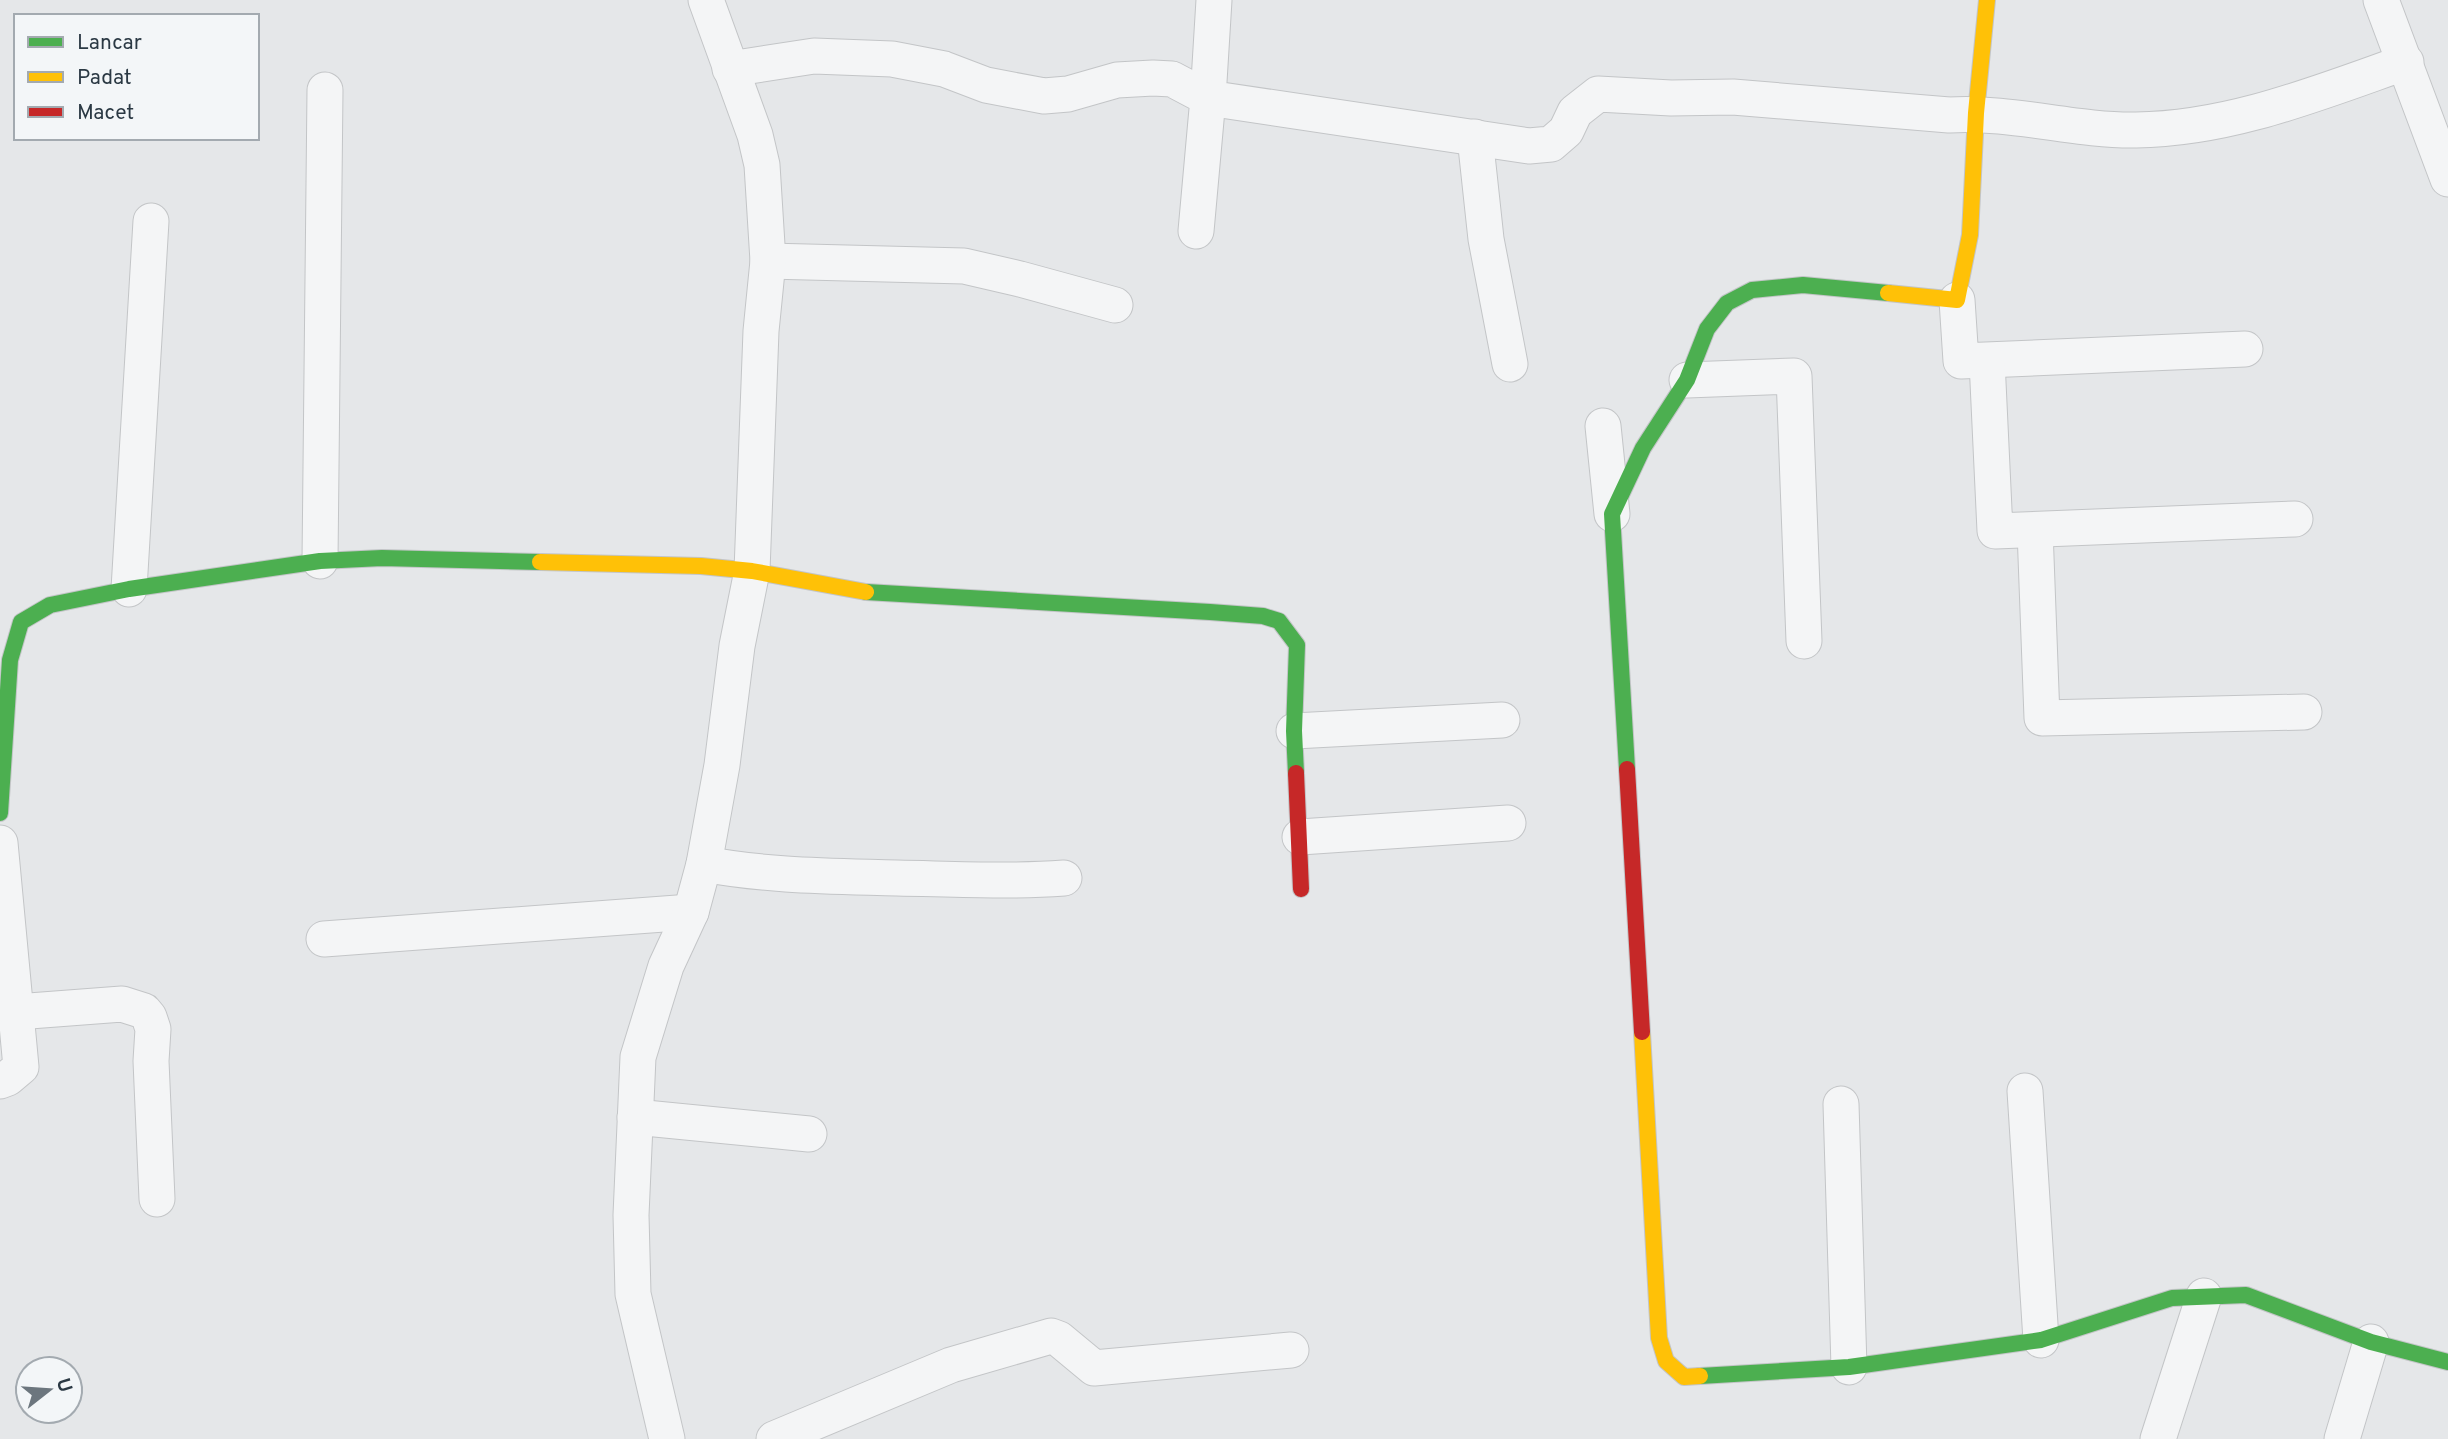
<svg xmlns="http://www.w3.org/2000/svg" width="2448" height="1439" font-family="Overpass,sans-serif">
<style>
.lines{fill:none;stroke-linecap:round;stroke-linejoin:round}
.street-casing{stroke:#c3c5c7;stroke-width:37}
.fast-casing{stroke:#c3c5c7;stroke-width:18}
.slow-casing{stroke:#c3c5c7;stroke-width:18}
.jam-casing{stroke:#c3c5c7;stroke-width:18}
.street{stroke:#f4f5f6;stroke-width:35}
.fast{stroke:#4caf50;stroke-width:16}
.slow{stroke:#ffc107;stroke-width:16}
.jam{stroke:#c62828;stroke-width:16}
</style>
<rect width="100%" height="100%" fill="#e5e7e9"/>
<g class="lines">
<defs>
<g id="street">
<path d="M1214,0L1208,98L1529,146L1551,144L1566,131L1575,112L1598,94L1671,98L1733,97L1949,115C2012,111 2074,131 2136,130C2230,129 2318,93 2406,62"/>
<path d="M2381,0L2448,179"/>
<path d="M730,69L814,56L892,59L944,69L986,85L1044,96L1068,94L1117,80L1153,78L1172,79L1208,98L1196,231"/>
<path d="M1475,137L1486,239L1510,364"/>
<path d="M768,261L964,266L1020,279L1115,305"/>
<path d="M1957,300L1961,361L2245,349"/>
<path d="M1987,361L1995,531L2295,519"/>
<path d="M1687,380L1794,376L1804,641"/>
<path d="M1603,426L1612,514"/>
<path d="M2035,530L2042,718L2304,712"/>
<path d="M320,561L325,90"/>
<path d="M129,589L151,221"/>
<path d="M1294,731L1502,720"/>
<path d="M1300,837L1508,823"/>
<path d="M0,843L21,1067L8,1078L0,1081"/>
<path d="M704,864C767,876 832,876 897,878C953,879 1008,882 1064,878"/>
<path d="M324,939L691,912"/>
<path d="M16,1012L122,1004L144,1011L149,1017L153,1029L151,1061L157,1199"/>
<path d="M2025,1091L2041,1340"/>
<path d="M1841,1104L1849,1367"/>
<path d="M635,1117L809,1134"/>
<path d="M667,1439L633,1294L631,1215L638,1057L666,966L691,912L704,864L722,765L737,646L752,571L761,331L768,261L762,165L755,135L706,0"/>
<path d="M774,1439L951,1365L1051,1336L1059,1339L1094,1368L1291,1350"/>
<path d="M2158,1439L2204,1296"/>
<path d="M2342,1439L2371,1342"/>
</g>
<g id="fast">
<path d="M866,592L1210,612L1263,616L1279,621L1297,645L1294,731L1296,773"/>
<path d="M1627,769L1612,514L1643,448L1687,380L1707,329L1727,303L1752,290L1803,285L1888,293"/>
<path d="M0,813L10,660L21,622L50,605L129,589L320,561L382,558L540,562"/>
<path d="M1700,1376L1849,1367L2041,1340L2172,1298L2246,1295L2371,1342L2448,1362"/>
</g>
<g id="slow">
<path d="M1888,293L1957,300L1970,235L1976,113L1987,0"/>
<path d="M540,562L701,566L752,571L866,592"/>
<path d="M1642,1032L1659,1338L1666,1361L1684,1377L1700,1376"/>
</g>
<g id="jam">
<path d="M1627,769L1642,1032"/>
<path d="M1296,773L1301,889"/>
</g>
</defs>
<!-- street casing -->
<use href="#street" class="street-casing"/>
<!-- fast casing -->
<use href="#fast" class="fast-casing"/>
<!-- slow casing -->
<use href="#slow" class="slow-casing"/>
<!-- jam casing -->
<use href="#jam" class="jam-casing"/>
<!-- street -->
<use href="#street" class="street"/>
<!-- fast -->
<use href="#fast" class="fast"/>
<!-- slow -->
<use href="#slow" class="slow"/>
<!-- jam -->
<use href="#jam" class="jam"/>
</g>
<!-- legend -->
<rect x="14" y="14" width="245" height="126" fill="#f3f6f8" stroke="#a3aab0" stroke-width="2"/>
<rect x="28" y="37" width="35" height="10" fill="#4caf50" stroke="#a3aab0" stroke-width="2"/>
<text x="77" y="49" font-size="21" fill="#2b3944">Lancar</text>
<rect x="28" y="72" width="35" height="10" fill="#ffc107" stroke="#a3aab0" stroke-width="2"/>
<text x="77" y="84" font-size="21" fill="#2b3944">Padat</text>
<rect x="28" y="107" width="35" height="10" fill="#c62828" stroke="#a3aab0" stroke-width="2"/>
<text x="77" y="119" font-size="21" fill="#2b3944">Macet</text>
<!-- north arrow -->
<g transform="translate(49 1390) rotate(73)"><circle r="33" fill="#f3f6f8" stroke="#a3aab0" stroke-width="2"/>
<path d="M0-5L12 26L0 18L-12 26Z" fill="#6c767e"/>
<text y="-10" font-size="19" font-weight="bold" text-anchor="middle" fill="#2b3944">U</text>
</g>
</svg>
